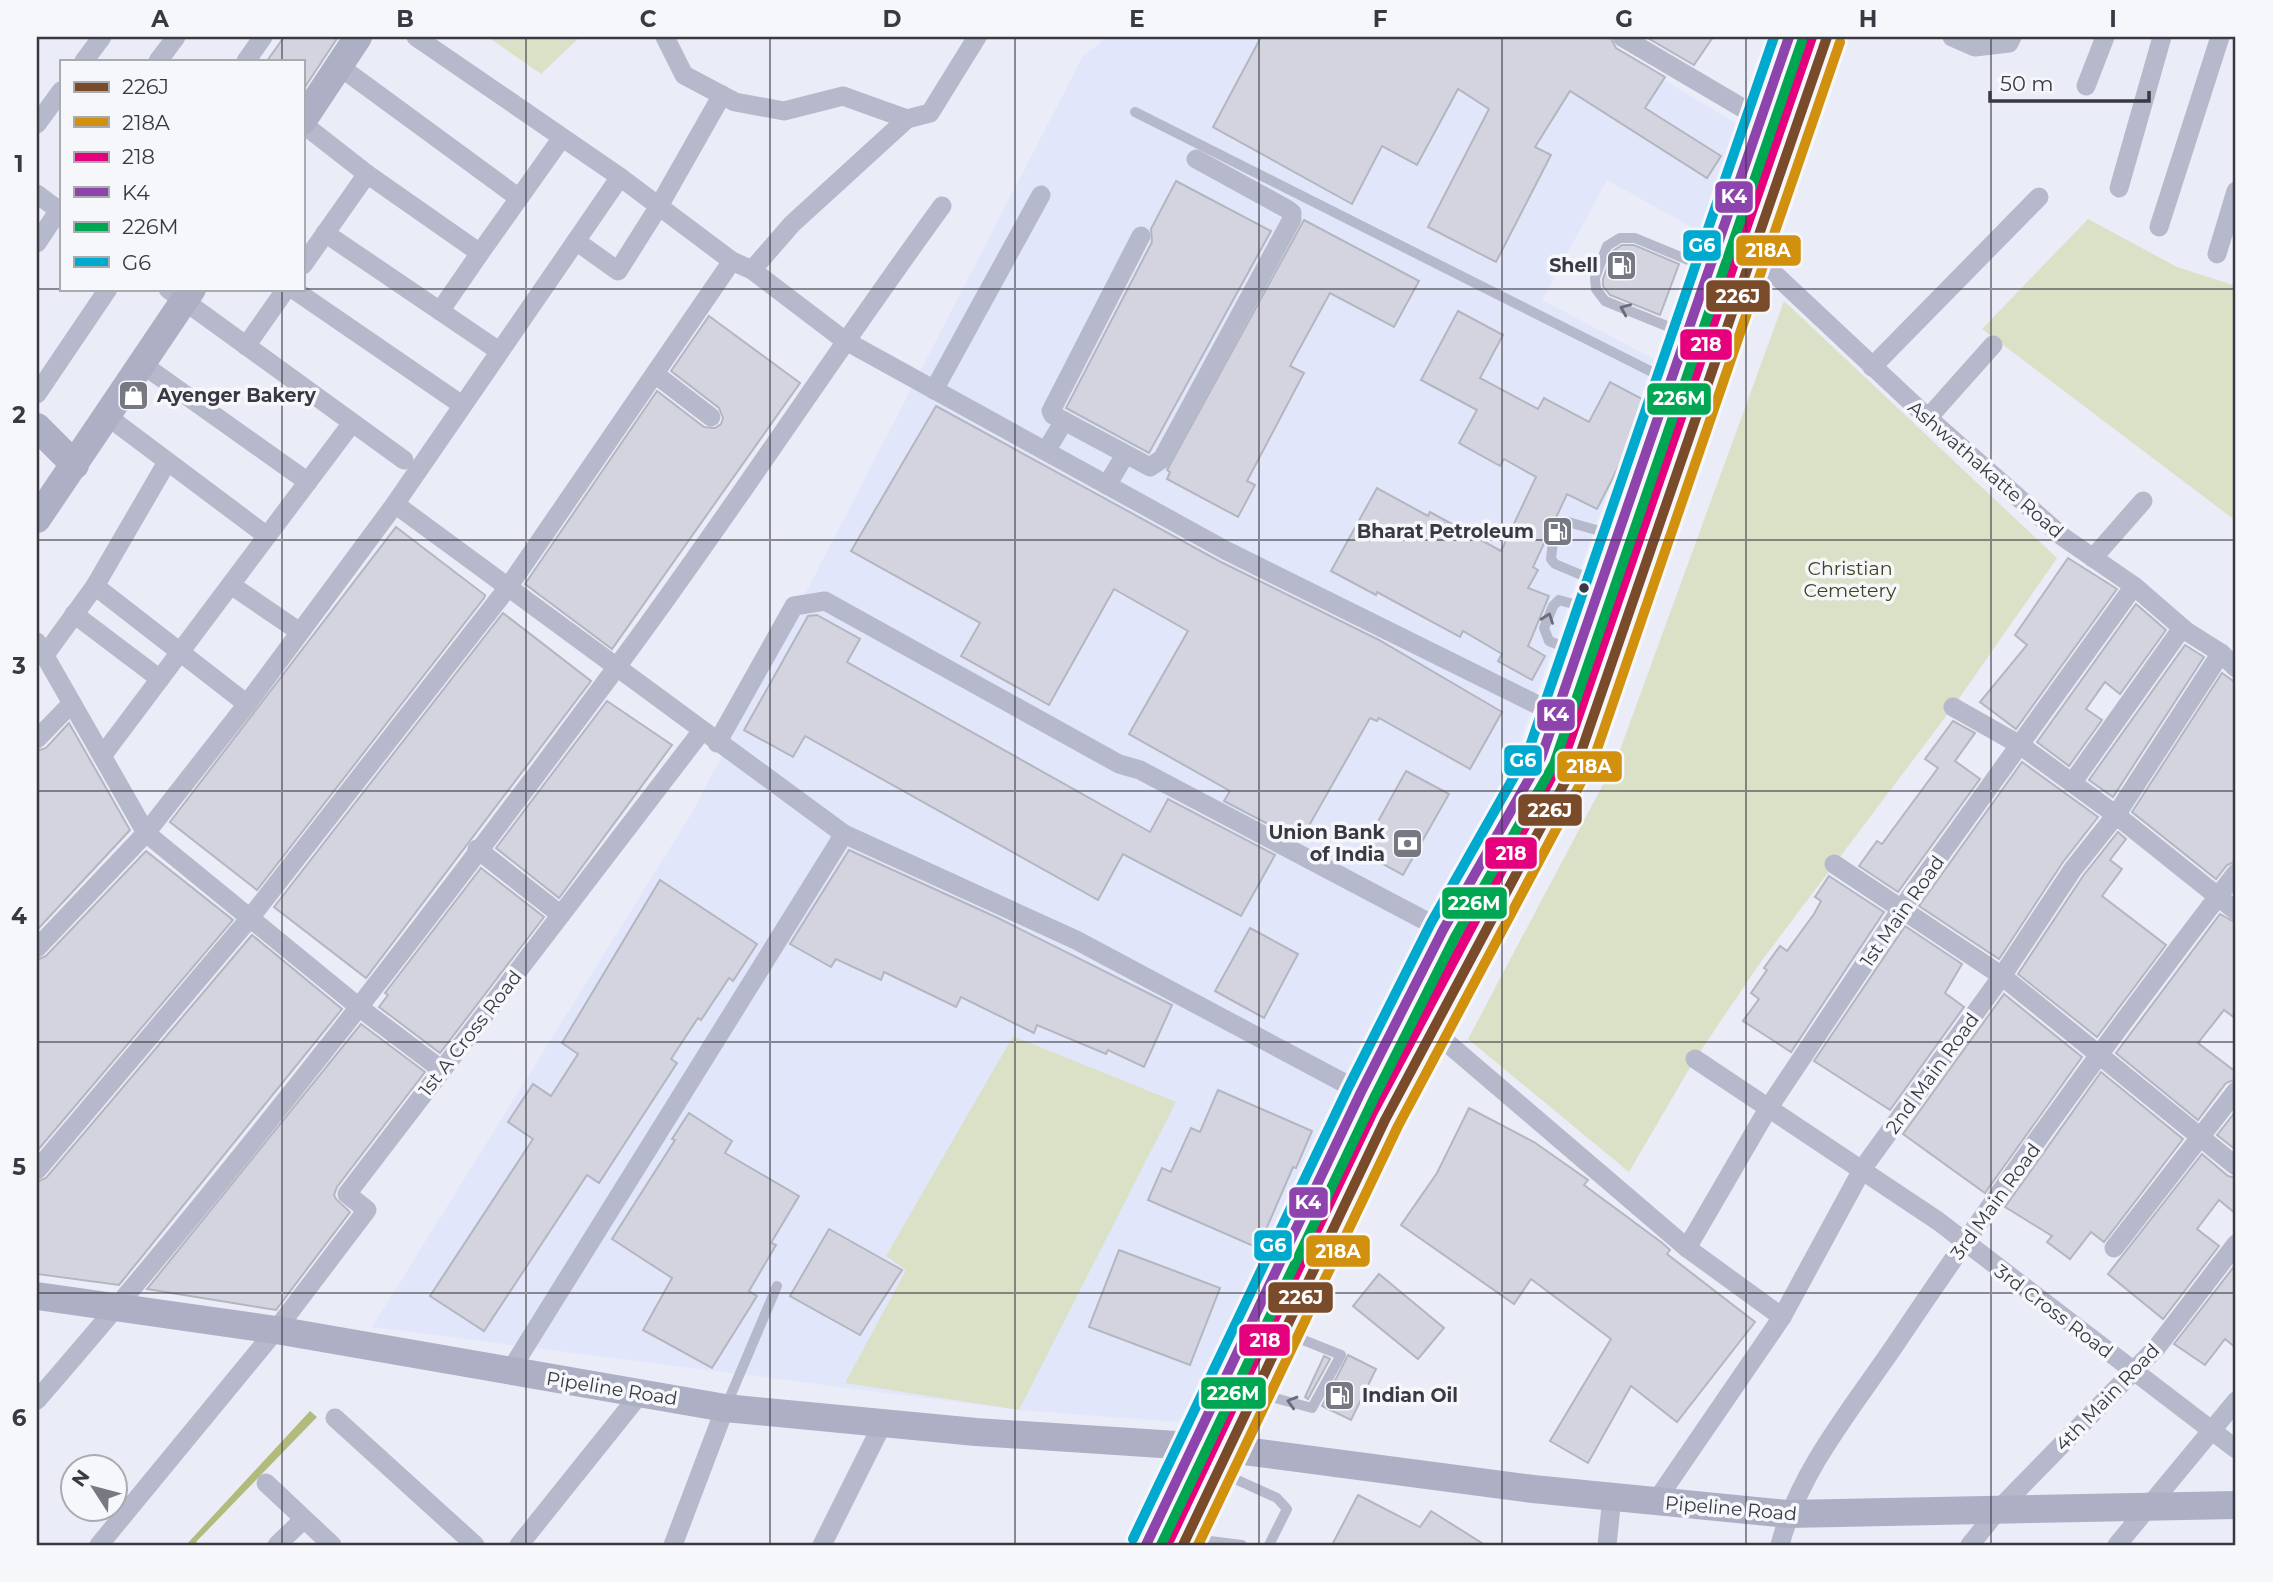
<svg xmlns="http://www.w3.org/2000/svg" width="2273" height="1582" font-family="Montserrat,sans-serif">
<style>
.built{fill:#e2e6fb}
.green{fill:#dbe1c7}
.water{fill:#b3bb7c}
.building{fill:#d3d4e0;stroke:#b4b6bf;stroke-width:2}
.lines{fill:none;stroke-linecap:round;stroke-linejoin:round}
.lane{stroke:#b6b9cc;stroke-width:10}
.street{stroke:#b6b9cc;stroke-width:19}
.secondary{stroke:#adb0c5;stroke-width:28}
.highway{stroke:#abacc5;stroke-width:35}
.bus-1-casing{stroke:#f6f7fb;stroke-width:16}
.bus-2-casing{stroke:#f6f7fb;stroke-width:16}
.bus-3-casing{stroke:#f6f7fb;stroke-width:16}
.bus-4-casing{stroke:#f6f7fb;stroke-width:16}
.bus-5-casing{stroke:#f6f7fb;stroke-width:16}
.bus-6-casing{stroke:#f6f7fb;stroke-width:16}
.bus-1{stroke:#7a4b2a;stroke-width:10}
.bus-2{stroke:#d1900d;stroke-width:10}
.bus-3{stroke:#e5007d;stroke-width:10}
.bus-4{stroke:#8e44ad;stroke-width:10}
.bus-5{stroke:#00a651;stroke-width:10}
.bus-6{stroke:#00a9ce;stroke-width:10}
.oneway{stroke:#6a6c79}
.grid{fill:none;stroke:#383942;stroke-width:2;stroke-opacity:0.55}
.bus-dot{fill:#383942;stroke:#f6f7fb;stroke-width:2.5}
.labels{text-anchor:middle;stroke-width:7;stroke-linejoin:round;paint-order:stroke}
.poi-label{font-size:19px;font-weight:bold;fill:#383942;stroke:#f6f7fb;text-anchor:end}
.street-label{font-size:19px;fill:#383942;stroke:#f6f7fb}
.park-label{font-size:19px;fill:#3e431b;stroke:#f6f7fb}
.line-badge{stroke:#f6f7fb;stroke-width:2.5}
.badge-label{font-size:19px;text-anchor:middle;font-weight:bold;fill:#fff}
.neatline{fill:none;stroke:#383942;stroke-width:2.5}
.grid-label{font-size:23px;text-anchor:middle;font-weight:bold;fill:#383942}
</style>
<rect width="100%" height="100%" fill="#eaecf8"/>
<!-- built -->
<path class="built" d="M1108,37H1592L1737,124L1699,231L1607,180L1542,300L1654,359L1517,750L1179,1422L1019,1410L372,1327L693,811L1083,56Z"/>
<!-- green -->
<g class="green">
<path d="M488,37H580L541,74Z"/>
<path d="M2088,219L2177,267L2236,286V521L1982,329Z"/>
<path d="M1784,301L2057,558L1953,707L1760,963L1695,1059L1629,1172L1468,1039L1617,758Z"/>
<path d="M1013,1036L1176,1102L1019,1410L845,1383L906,1270L886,1256Z"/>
</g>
<!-- water -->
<path class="water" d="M310,1411L317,1417L196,1542L198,1545H186Z"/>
<!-- building -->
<g class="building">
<path d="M284,37H338L303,90V61H267Z"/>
<path d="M1261,37H1610L1616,48L1665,77L1645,108L1721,156L1707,178L1570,91L1535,147L1551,155L1496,262L1428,227L1489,109L1458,89L1417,165L1382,146L1352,204L1213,127Z"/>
<path d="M1646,37H1713L1694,65Z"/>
<path d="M1176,181L1271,231L1149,453L1066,408L1152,242L1151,229Z"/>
<path d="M1304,220L1419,281L1394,327L1330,293L1290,366L1304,373L1247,481L1255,485L1238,517L1167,479L1170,472L1167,470Z"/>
<path d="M1622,245H1634L1679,264L1660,315L1610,295L1603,286V279L1613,251Z"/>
<path d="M1458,311L1503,335L1480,378L1538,409L1544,398L1589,422L1610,382L1644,400L1625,454L1597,509L1567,494L1533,567L1538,570L1528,588L1549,596L1528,646L1545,656L1532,680L1498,661L1502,654L1463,631L1460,637L1377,592L1376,595L1331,571L1377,488L1428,516L1430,512L1501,551L1536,477L1504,459L1500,466L1459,443L1477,410L1421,380Z"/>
<path d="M709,316L800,383L612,649L525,584L657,391L704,427L715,428L721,424L723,418L719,408L671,371Z"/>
<path d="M936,406L1219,561L1379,640L1502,712L1470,769L1379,718L1377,721L1370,718L1302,838L1288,830L1287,834L1224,801L1230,791L1129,734L1188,631L1114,589L1049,705L961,656L980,623L851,551Z"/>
<path d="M396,527L485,595L484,598L257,890L170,822Z"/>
<path d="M2068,558L2117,589L2016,729L1980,702L2027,645L2015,635Z"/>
<path d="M2136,604L2166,630L2120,694L2105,682L2086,709L2102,720L2069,766L2037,742Z"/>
<path d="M503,613L591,681L366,978L274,907Z"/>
<path d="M817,615L860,639L847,662L1150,832L1168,799L1275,855L1241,916L1123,854L1098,900L805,736L793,757L744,730L808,616Z"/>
<path d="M2185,645L2204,657L2113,797L2089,780Z"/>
<path d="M2222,673L2236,683V861L2227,865L2216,879L2132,812Z"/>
<path d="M607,701L672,745L559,898L496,848Z"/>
<path d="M1953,721L1975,733L1955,761L1980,779L1898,892L1859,866L1877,841L1882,844L1938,768L1925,759Z"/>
<path d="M69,723L130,830L37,930V751L46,748Z"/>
<path d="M2022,762L2098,817L2063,862L1999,959L1919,906Z"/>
<path d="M1406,771L1449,794L1403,875L1361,852Z"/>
<path d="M2118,832L2126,839L2110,860L2122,869L2102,896L2166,945L2097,1037L2018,974L2083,876Z"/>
<path d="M849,850L998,918L1172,1005L1144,1067L1108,1050L1106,1054L1037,1025L1034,1033L961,997L956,1007L884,972L881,980L836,959L831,967L790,944Z"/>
<path d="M146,851L233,920L37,1151V960L46,956Z"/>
<path d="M481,868L544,917L440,1053L379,1007L388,995L385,993Z"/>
<path d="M1829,876L1884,912L1791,1052L1743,1021L1759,999L1751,993L1767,970L1764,968L1780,946L1787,951L1814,914L1821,901L1815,897Z"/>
<path d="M660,880L757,944L733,981L729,978L701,1020L698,1018L671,1059L677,1063L599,1183L587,1175L484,1331L430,1296L533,1139L508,1122L533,1084L551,1096L578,1054L562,1043Z"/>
<path d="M2220,914L2236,923V1019L2224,1010L2198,1043L2236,1072V1079L2226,1083L2198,1120L2116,1053Z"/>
<path d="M1905,926L1962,964L1945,993L1964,1007L1890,1110L1814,1061Z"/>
<path d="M1250,928L1298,954L1264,1018L1215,991Z"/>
<path d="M252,935L342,1009L119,1285L37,1274V1182L46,1178Z"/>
<path d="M2004,994L2082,1057L1985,1193L1903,1134Z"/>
<path d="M361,1024L425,1072L337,1187L334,1195L336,1199L350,1212L276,1310L147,1289Z"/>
<path d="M2101,1072L2183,1139L2104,1242L2091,1232L2070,1259L2047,1242L2052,1236L2005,1207Z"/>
<path d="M1218,1090L1312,1131L1296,1168L1293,1167L1258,1248L1148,1200L1162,1168L1171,1172L1191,1128L1200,1132Z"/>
<path d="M1469,1108L1534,1142L1588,1180L1584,1185L1661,1242L1670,1250L1667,1254L1755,1322L1677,1422L1631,1386L1588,1463L1550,1441L1611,1339L1531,1279L1514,1304L1401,1225L1437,1173Z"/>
<path d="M2236,1111V1150L2217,1135Z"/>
<path d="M689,1113L732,1141L725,1153L799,1196L771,1243L776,1245L749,1291L757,1296L712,1368L643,1330L672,1278L612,1239L675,1140L672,1139Z"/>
<path d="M2202,1154L2228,1176L2236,1178V1214L2219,1200L2197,1229L2219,1246L2163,1319L2108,1274Z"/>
<path d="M829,1229L902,1270L860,1335L790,1296Z"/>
<path d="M1119,1250L1220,1288L1190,1365L1089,1327Z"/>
<path d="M2236,1264V1348L2225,1339L2205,1365L2174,1344Z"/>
<path d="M1379,1274L1444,1328L1418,1359L1353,1306Z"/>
<path d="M1348,1355L1376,1369L1351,1420L1322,1406Z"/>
<path d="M1324,1356L1330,1359L1308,1399L1305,1397Z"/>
<path d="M1358,1495L1420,1527L1431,1511L1485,1545H1332Z"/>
</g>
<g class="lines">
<!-- lane -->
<g class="lane">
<path d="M1135,112L1668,380"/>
<path d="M1684,333L1605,301L1596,289L1595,278L1607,246L1620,238H1635L1705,267"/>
<path d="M1598,582L1555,564L1551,559L1553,542L1568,522L1614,535"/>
<path d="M1574,651L1549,641L1544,628L1553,606L1559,600L1588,608"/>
<path d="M1260,1394L1312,1408L1341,1355L1288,1334"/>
<path d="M727,1404L777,1286"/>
<path d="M1222,1473L1277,1498L1287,1509L1269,1545"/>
<path d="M1194,1539L1242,1545"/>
</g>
<!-- street -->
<g class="street">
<path d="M416,37L620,177L732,261L752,270L844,340L1225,550L1556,714"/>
<path d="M665,37L684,75L735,102L784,111L843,96L907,119"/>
<path d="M1622,37L1763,120"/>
<path d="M1952,37L1975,47L2009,43L2012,37"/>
<path d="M84,61L102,37"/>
<path d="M158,61L176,37"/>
<path d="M246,61L263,37"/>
<path d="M339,66L519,198"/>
<path d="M2086,86L2105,37"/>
<path d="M37,124L61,91"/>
<path d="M303,124L367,174"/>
<path d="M2119,188L2162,37"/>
<path d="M37,194L61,212"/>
<path d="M2159,227L2220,37"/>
<path d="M325,233L499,351"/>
<path d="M1141,236L1051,411L1053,415L1150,467L1162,459L1292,219V213L1287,209L1196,159"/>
<path d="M576,241L618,271L659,206L722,95"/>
<path d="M37,243L59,210"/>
<path d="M1749,250L1928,418L2063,537L2134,586L2186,631L2221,653L2236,668"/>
<path d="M2217,254L2236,191"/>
<path d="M303,265L367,174L480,253L561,139"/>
<path d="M752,270L792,224L907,119L930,113L977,37"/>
<path d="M168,289L404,460"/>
<path d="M293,289L462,405"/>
<path d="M440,311L480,253"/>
<path d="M246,346L286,289"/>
<path d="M142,364L308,482"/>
<path d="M1872,367L2039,197"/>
<path d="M655,374L711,417"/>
<path d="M934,390L1041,195"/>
<path d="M37,394L108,289"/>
<path d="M107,416L267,536"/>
<path d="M1928,418L1993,345"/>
<path d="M1046,451L1064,421"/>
<path d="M1107,485L1125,455"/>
<path d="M395,504L844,834L1076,940L1361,1092"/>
<path d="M2093,558L2143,501"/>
<path d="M231,585L300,632"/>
<path d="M95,586L247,704"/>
<path d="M74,614L160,679"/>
<path d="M37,642L146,833L360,1008L442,1070"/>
<path d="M45,655L95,586L167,462"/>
<path d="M1953,707L2020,745L2116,815L2236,911"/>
<path d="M37,739L72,703"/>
<path d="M717,743L794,606L825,601L1119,764L1140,770L1443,930"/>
<path d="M102,756L352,423"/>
<path d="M2072,783L2182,628"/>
<path d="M477,849L561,915"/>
<path d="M1834,864L2002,976L2236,1166"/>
<path d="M37,948L146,833L247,704L395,504L620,177"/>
<path d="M1431,1029L1687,1248L1782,1317"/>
<path d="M1695,1059L1938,1221L2236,1449"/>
<path d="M37,1170L250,918L509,586L732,261"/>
<path d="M1687,1248L1769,1107L1902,908L2134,586"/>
<path d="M2114,1248L2236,1091"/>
<path d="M510,1371L844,834"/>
<path d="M37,1400C241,1165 431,917 616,668C729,516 831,358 942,206"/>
<path d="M335,1418L475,1545"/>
<path d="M266,1483L332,1545"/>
<path d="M1656,1501L1782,1317L1863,1168L2002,976L2073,869L2116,815L2221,653"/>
<path d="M99,1545L276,1330L367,1210L347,1194L701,732"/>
<path d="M277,1545L304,1519"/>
<path d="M519,1545L640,1394"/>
<path d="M673,1545L725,1408"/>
<path d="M822,1545L883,1423"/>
<path d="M1607,1545L1612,1497"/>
<path d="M1780,1545C1799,1471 1853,1407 1895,1345C2003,1184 2118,1026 2236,873"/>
<path d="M1970,1545L1998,1510L2157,1347L2236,1244"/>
<path d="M2117,1545L2236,1401"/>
</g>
<!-- secondary -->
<g class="secondary">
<path d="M303,120L358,37"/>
<path d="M37,427L75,465"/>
<path d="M37,519L192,289"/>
<path d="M37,1296L276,1330L725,1408L976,1432L1192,1446"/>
<path d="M1229,1449L1533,1489L1788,1514L2236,1505"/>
</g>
<!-- highway -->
<g class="highway">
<path d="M1146,1545L1361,1092L1443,930L1541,758L1763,120L1789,37"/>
<path d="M1183,1545L1385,1120L1581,752L1827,37"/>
</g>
<defs>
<path id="bus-1" d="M1183,1545L1385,1120L1581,752L1827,37"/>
<path id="bus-2" d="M1198,1545L1398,1126L1594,758L1840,42"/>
<path id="bus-3" d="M1170,1539L1372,1114L1568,746L1812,37"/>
<path id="bus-4" d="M1146,1545L1361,1092L1443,930L1541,758L1789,37"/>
<path id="bus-5" d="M1161,1545L1374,1098L1455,937L1554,764L1802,41"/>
<path id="bus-6" d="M1133,1539L1349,1086L1431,923L1528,752L1774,37"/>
</defs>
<!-- bus-1 casing -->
<use href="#bus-1" class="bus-1-casing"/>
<!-- bus-2 casing -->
<use href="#bus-2" class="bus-2-casing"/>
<!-- bus-3 casing -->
<use href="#bus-3" class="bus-3-casing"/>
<!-- bus-4 casing -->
<use href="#bus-4" class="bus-4-casing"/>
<!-- bus-5 casing -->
<use href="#bus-5" class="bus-5-casing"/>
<!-- bus-6 casing -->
<use href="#bus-6" class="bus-6-casing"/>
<!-- bus-1 -->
<use href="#bus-1" class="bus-1"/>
<!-- bus-2 -->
<use href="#bus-2" class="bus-2"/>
<!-- bus-3 -->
<use href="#bus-3" class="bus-3"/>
<!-- bus-4 -->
<use href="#bus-4" class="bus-4"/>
<!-- bus-5 -->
<use href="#bus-5" class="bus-5"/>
<!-- bus-6 -->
<use href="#bus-6" class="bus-6"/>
</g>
<!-- one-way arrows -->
<defs><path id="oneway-chevron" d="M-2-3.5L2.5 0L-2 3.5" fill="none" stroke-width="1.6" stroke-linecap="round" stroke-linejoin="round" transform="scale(1.75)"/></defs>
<g class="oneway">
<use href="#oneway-chevron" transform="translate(1625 309) rotate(-157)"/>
<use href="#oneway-chevron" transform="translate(1548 618) rotate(-70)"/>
<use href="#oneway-chevron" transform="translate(1292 1402) rotate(-164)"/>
</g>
<!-- grid -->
<path class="grid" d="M282,37V61M526,37V1545M770,37V1545M1015,37V1545M1259,37V1545M1502,37V1545M1746,37V1545M1991,37V1545M37,289H2236M282,289V1545M37,540H2236M37,791H2236M37,1042H2236M37,1293H2236"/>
<!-- icons -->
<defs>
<symbol id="fuel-square" viewBox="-11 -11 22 22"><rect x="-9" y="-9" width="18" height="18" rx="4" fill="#767882" stroke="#f6f7fb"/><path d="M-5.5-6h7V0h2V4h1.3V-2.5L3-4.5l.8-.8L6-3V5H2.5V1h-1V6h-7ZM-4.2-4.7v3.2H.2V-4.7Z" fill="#fff"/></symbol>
<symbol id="shop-square" viewBox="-11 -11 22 22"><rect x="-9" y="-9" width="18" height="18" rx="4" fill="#767882" stroke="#f6f7fb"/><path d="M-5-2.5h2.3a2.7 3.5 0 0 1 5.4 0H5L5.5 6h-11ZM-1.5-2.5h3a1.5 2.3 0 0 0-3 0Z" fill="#fff"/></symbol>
<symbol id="bank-square" viewBox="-11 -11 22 22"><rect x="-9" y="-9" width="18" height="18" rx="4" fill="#767882" stroke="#f6f7fb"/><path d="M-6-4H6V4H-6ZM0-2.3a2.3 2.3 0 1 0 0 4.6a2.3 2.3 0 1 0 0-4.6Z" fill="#fff"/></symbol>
</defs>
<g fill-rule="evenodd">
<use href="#fuel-square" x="1604" y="248" width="35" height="35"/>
<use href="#shop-square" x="116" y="378" width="35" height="35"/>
<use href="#fuel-square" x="1540" y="514" width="35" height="35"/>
<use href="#bank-square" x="1390" y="826" width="35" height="35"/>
<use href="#fuel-square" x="1322" y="1378" width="35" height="35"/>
</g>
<!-- markers -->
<circle class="bus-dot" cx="1584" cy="588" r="6"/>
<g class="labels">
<!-- poi labels -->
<g class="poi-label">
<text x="1598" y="272">Shell</text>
<text x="157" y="402" text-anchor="start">Ayenger Bakery</text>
<text x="1534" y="538">Bharat Petroleum</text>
<text x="1385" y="839">Union Bank<tspan x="1385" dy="22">of India</tspan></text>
<text x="1362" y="1402" text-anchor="start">Indian Oil</text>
</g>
<!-- street labels -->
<g class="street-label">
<text transform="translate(1986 469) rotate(41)" y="7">Ashwathakatte Road</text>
<text transform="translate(1902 911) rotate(-55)" y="7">1st Main Road</text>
<text transform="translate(470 1033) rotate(-52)" y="7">1st A Cross Road</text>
<text transform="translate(1932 1073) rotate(-54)" y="7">2nd Main Road</text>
<text transform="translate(1995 1201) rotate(-54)" y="7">3rd Main Road</text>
<text transform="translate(2054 1311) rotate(37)" y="7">3rd Cross Road</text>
<text transform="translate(612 1388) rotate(9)" y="7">Pipeline Road</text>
<text transform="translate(2107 1397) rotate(-46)" y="7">4th Main Road</text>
<text transform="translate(1731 1508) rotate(5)" y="7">Pipeline Road</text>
</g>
<!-- park labels -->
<g class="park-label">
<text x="1850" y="575">Christian<tspan x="1850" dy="22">Cemetery</tspan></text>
</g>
</g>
<g class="line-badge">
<rect x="1714" y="180" width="40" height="34" rx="7" fill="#8e44ad"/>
<rect x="1682" y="229" width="40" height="33" rx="7" fill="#00a9ce"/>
<rect x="1735" y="234" width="67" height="33" rx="7" fill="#d1900d"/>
<rect x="1705" y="279" width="66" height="34" rx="7" fill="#7a4b2a"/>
<rect x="1679" y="328" width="54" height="33" rx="7" fill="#e5007d"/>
<rect x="1646" y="382" width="66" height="34" rx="7" fill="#00a651"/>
<rect x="1536" y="698" width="40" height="34" rx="7" fill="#8e44ad"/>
<rect x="1503" y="744" width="40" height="33" rx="7" fill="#00a9ce"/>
<rect x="1556" y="750" width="67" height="33" rx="7" fill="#d1900d"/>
<rect x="1517" y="793" width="66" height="34" rx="7" fill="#7a4b2a"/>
<rect x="1484" y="836" width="54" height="34" rx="7" fill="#e5007d"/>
<rect x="1441" y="886" width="67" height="34" rx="7" fill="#00a651"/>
<rect x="1288" y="1186" width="41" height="33" rx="7" fill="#8e44ad"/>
<rect x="1253" y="1229" width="40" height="33" rx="7" fill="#00a9ce"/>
<rect x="1305" y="1234" width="66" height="34" rx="7" fill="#d1900d"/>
<rect x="1267" y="1281" width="67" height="33" rx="7" fill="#7a4b2a"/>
<rect x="1238" y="1323" width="53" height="34" rx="7" fill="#e5007d"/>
<rect x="1200" y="1376" width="67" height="34" rx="7" fill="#00a651"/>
</g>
<g class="badge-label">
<text x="1734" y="203">K4</text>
<text x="1702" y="252">G6</text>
<text x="1768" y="257">218A</text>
<text x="1738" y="303">226J</text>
<text x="1706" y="351">218</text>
<text x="1679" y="405">226M</text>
<text x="1556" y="721">K4</text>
<text x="1523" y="767">G6</text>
<text x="1589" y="773">218A</text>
<text x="1550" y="817">226J</text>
<text x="1511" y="860">218</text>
<text x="1474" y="910">226M</text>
<text x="1308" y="1209">K4</text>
<text x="1273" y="1252">G6</text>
<text x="1338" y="1258">218A</text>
<text x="1301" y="1304">226J</text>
<text x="1265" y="1347">218</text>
<text x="1233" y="1400">226M</text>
</g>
<!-- border -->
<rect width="2273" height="1582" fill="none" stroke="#f6f7fb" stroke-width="77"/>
<!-- legend -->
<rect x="60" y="60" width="245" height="231" fill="#f6f7fb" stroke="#aaabb1" stroke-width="2"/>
<rect x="74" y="82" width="35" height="10" fill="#7a4b2a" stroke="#aaabb1" stroke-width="2"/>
<text x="122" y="94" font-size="21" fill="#383942">226J</text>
<rect x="74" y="117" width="35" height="10" fill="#d1900d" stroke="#aaabb1" stroke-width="2"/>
<text x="122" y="130" font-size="21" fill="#383942">218A</text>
<rect x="74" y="152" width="35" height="10" fill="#e5007d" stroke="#aaabb1" stroke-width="2"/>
<text x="122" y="164" font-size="21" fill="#383942">218</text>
<rect x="74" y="187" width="35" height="10" fill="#8e44ad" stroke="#aaabb1" stroke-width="2"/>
<text x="122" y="200" font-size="21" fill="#383942">K4</text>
<rect x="74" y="222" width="35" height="10" fill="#00a651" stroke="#aaabb1" stroke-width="2"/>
<text x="122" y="234" font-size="21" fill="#383942">226M</text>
<rect x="74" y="257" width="35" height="10" fill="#00a9ce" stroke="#aaabb1" stroke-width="2"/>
<text x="122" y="270" font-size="21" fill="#383942">G6</text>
<!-- north arrow -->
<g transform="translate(94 1488) rotate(306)"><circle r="33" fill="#f6f7fb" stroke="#aaabb1" stroke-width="2"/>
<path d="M0-5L12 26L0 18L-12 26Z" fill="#767882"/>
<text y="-10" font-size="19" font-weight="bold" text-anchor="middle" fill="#383942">N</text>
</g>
<!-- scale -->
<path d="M1990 91v10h159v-10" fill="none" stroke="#383942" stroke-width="3.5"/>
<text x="2000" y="91" font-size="21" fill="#383942" stroke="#f6f7fb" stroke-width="5" paint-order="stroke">50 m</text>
<rect x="38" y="38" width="2196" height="1506" class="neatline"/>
<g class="grid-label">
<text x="160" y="27">A</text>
<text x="405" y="27">B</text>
<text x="648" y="27">C</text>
<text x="892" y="27">D</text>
<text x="1137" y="27">E</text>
<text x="1380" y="27">F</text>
<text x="1624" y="27">G</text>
<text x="1868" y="27">H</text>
<text x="2113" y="27">I</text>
<text x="19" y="172">1</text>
<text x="19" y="423">2</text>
<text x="19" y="674">3</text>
<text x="19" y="924">4</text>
<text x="19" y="1175">5</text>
<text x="19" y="1426">6</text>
</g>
</svg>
